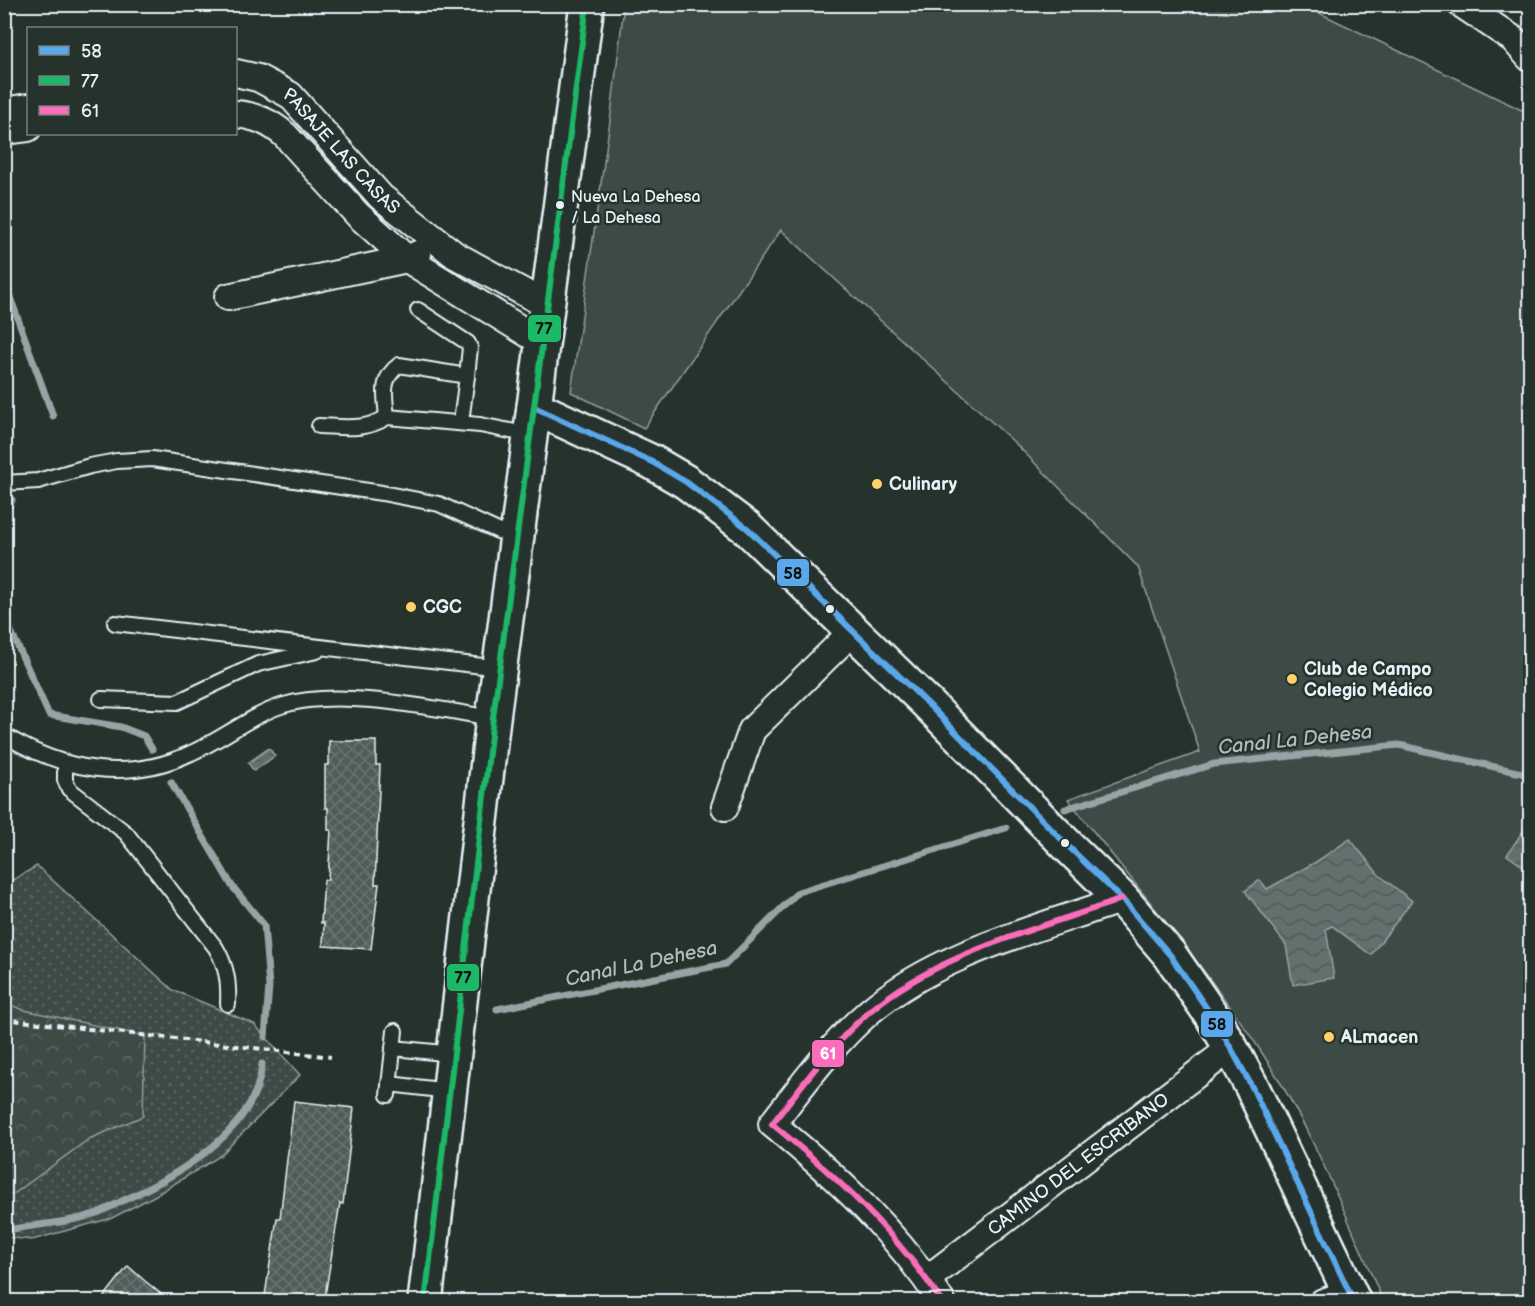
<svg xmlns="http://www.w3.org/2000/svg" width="1535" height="1306" font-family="'Balsamiq Sans',sans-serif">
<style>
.grass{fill:url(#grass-dots);stroke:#939ea0;stroke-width:1.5}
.forest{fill:url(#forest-crowns);stroke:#939ea0;stroke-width:1.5}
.green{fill:#3e4b47;stroke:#939ea0;stroke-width:1.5}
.water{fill:url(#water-waves);stroke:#98a3a5;stroke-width:1.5}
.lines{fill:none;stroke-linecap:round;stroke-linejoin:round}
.stream{stroke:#98a3a5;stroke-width:7}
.building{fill:url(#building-cross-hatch);stroke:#e8f1f8;stroke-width:1.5}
.lane-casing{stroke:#e8f1f8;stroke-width:18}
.street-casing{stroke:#e8f1f8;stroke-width:30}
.secondary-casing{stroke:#e8f1f8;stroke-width:38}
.path{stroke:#e8f1f8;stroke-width:4;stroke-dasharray:6 4.5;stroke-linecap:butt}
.lane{stroke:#26332d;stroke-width:14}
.street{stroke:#26332d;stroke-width:26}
.secondary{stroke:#26332d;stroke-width:33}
.bus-1-casing{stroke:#26332d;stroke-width:10}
.bus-2-casing{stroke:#26332d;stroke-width:10}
.bus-3-casing{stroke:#26332d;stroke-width:10}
.bus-1{stroke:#5aa8eb;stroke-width:6}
.bus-2{stroke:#1ab867;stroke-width:6}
.bus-3{stroke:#fb6dba;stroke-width:6}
.bus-dot{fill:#e8f1f8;stroke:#26332d;stroke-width:2}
.poi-dot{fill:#ffd166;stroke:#26332d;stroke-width:2}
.labels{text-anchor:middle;stroke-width:5;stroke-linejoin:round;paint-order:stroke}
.bus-label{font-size:16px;fill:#e8f1f8;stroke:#26332d;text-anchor:start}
.street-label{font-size:18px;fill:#e8f1f8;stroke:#26332d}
.poi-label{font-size:18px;font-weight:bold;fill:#e8f1f8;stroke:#26332d;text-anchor:start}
.water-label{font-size:20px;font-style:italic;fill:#b3bdc0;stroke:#26332d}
.line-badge{stroke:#26332d;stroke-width:2}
.badge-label{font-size:16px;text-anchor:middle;font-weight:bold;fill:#fff}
.pale-badge-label{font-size:16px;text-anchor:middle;font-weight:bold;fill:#111}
</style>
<defs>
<pattern id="grass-dots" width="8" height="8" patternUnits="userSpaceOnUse" patternTransform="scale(1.5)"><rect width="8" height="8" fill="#3e4b47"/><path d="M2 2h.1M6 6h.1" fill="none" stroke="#5a6562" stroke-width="1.8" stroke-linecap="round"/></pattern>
<pattern id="forest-crowns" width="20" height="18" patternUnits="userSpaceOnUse" patternTransform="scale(1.5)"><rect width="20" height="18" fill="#3e4b47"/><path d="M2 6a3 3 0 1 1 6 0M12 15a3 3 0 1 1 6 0" fill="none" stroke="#5a6562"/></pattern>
<pattern id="water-waves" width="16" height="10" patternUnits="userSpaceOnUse" patternTransform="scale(1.5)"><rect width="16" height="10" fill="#636f6d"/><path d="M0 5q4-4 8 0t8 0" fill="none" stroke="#535a5a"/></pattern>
<pattern id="building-cross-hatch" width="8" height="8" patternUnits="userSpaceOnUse" patternTransform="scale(1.5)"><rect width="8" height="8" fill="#505c59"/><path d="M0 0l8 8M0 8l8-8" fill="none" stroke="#697472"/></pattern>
</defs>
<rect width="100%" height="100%" fill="#26332d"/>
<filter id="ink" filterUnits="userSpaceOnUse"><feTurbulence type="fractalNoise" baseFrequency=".0167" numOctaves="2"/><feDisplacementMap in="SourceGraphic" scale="12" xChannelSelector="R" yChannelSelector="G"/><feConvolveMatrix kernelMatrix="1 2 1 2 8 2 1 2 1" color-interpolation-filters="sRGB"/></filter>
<g filter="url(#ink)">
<!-- grass -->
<path class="grass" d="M37,866L173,990L254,1024L300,1075L220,1156L156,1195L112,1218L32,1240L5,1237L4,885Z"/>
<!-- forest -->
<path class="forest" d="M5,1003L24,1010L145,1036L143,1116L89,1139L15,1193L5,1195Z"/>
<!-- green -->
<path class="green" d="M624,5H1303L1530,114V1301H1383C1347,1219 1314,1132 1264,1056C1205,966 1134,884 1068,799L1200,752L1138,567L1016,444L781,230L644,428L571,392L611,114Z"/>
<!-- water -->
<g class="water">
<path d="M269,748L275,756L254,771L248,763Z"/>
<path d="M1529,822L1530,823V871L1507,855Z"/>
<path d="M1350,839L1379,875L1412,901L1371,955L1332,926L1326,929L1334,978L1293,985L1286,945L1245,891L1260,880L1267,889L1314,863Z"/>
</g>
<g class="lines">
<!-- stream -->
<g class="stream">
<path d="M4,276L6,286L53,416"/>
<path d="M4,516L12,500"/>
<path d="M4,616L49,715L121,727L144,736L152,749"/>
<path d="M171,782L232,886L264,925L269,986L265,1037"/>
<path d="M1065,809L1214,764L1399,745L1530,775"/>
<path d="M497,1009L726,964L798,892L1006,828"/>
<path d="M4,1231C31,1224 66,1224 91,1215C101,1212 111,1207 120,1202C175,1177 257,1131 262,1064"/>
</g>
</g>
<!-- building -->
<g class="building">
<path d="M329,741H376V765H380L375,884H379L371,949L323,946L324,923H321L324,880H328L331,830H328V808H325V765H329Z"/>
<path d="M294,1101L354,1108L343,1204L340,1203L324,1302H264L277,1218H280Z"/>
<path d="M128,1266L145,1281L171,1302H100Z"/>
</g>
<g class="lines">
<defs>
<g id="lane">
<path d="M418,310L468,343L470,348L467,376"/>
<path d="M387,417C385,395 380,379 399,365L467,376L461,422"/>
<path d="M319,426C344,427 365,431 387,417L480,425L530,435"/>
<path d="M4,483L38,481L90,466L117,461L152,459L382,493L439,504L498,531L517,536"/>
<path d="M115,623L500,668"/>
<path d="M101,699L177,702L258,664L317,651"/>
<path d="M4,735C63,771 128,783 191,753C223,739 251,715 284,705C339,688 436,709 493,718"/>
<path d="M65,764V780L69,789L126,833L216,948C227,967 229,983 228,1004"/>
<path d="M393,1048L454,1054"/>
<path d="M389,1084L449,1091"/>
<path d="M388,1095L395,1031"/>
</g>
<g id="street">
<path d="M1461,4L1513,39L1530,58"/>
<path id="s1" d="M236,73L258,78L290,95L381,197L455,255L547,305"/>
<path d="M4,111L28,107"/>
<path d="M236,114C256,116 270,122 285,135L358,215L407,259L543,343"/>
<path d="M4,131L28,128"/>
<path d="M228,297L407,259L418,254"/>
<path d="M725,807L752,730L852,632"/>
<path id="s2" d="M927,1279L1231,1048"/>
<path d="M942,1302C896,1232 836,1176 772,1124C803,1084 832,1044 870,1011C940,952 1038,929 1122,899"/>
<path d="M1323,1302L1350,1293"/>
</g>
<g id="secondary">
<path d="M534,407L652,462L686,482L747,528L928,704L1064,842L1122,899L1170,955L1212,1016L1231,1048L1252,1087L1354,1302"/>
<path d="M425,1302L493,718L587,4"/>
</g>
</defs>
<!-- lane casing -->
<use href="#lane" class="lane-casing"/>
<!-- street casing -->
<use href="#street" class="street-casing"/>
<!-- secondary casing -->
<use href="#secondary" class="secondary-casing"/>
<!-- path -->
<path class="path" d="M4,1019L331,1057"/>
<!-- lane -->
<use href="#lane" class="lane"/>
<!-- street -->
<use href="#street" class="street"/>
<!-- secondary -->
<use href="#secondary" class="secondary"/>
<defs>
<path id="bus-1" d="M534,407L652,462L686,482L747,528L928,704L1064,842L1122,899L1170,955L1212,1016L1231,1048L1252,1087L1354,1302"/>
<path id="bus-2" d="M425,1302L493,718L587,4"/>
<path id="bus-3" d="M942,1302C896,1232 836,1176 772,1124C803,1084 832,1044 870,1011C940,952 1038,929 1122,899"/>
</defs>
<!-- bus-1 casing -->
<use href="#bus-1" class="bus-1-casing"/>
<!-- bus-2 casing -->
<use href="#bus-2" class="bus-2-casing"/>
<!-- bus-3 casing -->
<use href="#bus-3" class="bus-3-casing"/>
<!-- bus-1 -->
<use href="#bus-1" class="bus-1"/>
<!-- bus-2 -->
<use href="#bus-2" class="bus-2"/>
<!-- bus-3 -->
<use href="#bus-3" class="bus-3"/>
</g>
</g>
<!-- markers -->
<g class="bus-dot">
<circle cx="560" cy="205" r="5"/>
<circle cx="830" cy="609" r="5"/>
<circle cx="1065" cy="843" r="5"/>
</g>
<g class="poi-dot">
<circle cx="877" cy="484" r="6"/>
<circle cx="411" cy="607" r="6"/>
<circle cx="1292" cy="679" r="6"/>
<circle cx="1329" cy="1037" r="6"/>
</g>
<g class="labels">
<!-- bus labels -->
<g class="bus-label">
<text x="571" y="202">Nueva La Dehesa<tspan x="571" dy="21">/ La Dehesa</tspan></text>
</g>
<!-- street labels -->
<g class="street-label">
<text dy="6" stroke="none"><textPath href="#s1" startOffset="135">PASAJE LAS CASAS</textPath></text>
<text dy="6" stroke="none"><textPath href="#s2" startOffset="190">CAMINO DEL ESCRIBANO</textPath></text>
</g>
<!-- poi labels -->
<g class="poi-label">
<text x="889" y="490">Culinary</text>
<text x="423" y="613">CGC</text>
<text x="1304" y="675">Club de Campo<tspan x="1304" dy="21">Colegio Médico</tspan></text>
<text x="1341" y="1043">ALmacen</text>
</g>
<!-- water labels -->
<g class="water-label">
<text transform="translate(1295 739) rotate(-6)" y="7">Canal La Dehesa</text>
<text transform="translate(641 963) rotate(-12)" y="7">Canal La Dehesa</text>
</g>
</g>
<g class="line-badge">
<rect x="527" y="314" width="35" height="29" rx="6" fill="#1ab867"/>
<rect x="776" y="558" width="34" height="29" rx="6" fill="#5aa8eb"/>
<rect x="446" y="963" width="34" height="29" rx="6" fill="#1ab867"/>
<rect x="1200" y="1010" width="34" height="28" rx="6" fill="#5aa8eb"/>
<rect x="811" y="1039" width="34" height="29" rx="6" fill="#fb6dba"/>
</g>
<g class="badge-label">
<text x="828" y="1059">61</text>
</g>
<g class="pale-badge-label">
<text x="544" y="334">77</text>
<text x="793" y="579">58</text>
<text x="463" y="983">77</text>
<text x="1217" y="1030">58</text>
</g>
<!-- margin -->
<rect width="1535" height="1306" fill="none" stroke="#26332d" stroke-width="24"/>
<rect x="12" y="12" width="1511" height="1282" fill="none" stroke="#e8f1f8" stroke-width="2" filter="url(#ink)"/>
<!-- legend -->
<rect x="27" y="27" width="210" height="108" fill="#26332d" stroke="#747f7e" stroke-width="1.5"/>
<rect x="39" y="46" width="30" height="9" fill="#5aa8eb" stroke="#747f7e" stroke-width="1.5"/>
<text x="81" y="57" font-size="18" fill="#e8f1f8">58</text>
<rect x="39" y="76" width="30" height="9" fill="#1ab867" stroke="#747f7e" stroke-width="1.5"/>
<text x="81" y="87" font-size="18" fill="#e8f1f8">77</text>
<rect x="39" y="106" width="30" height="9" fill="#fb6dba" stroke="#747f7e" stroke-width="1.5"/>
<text x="81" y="117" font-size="18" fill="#e8f1f8">61</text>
</svg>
